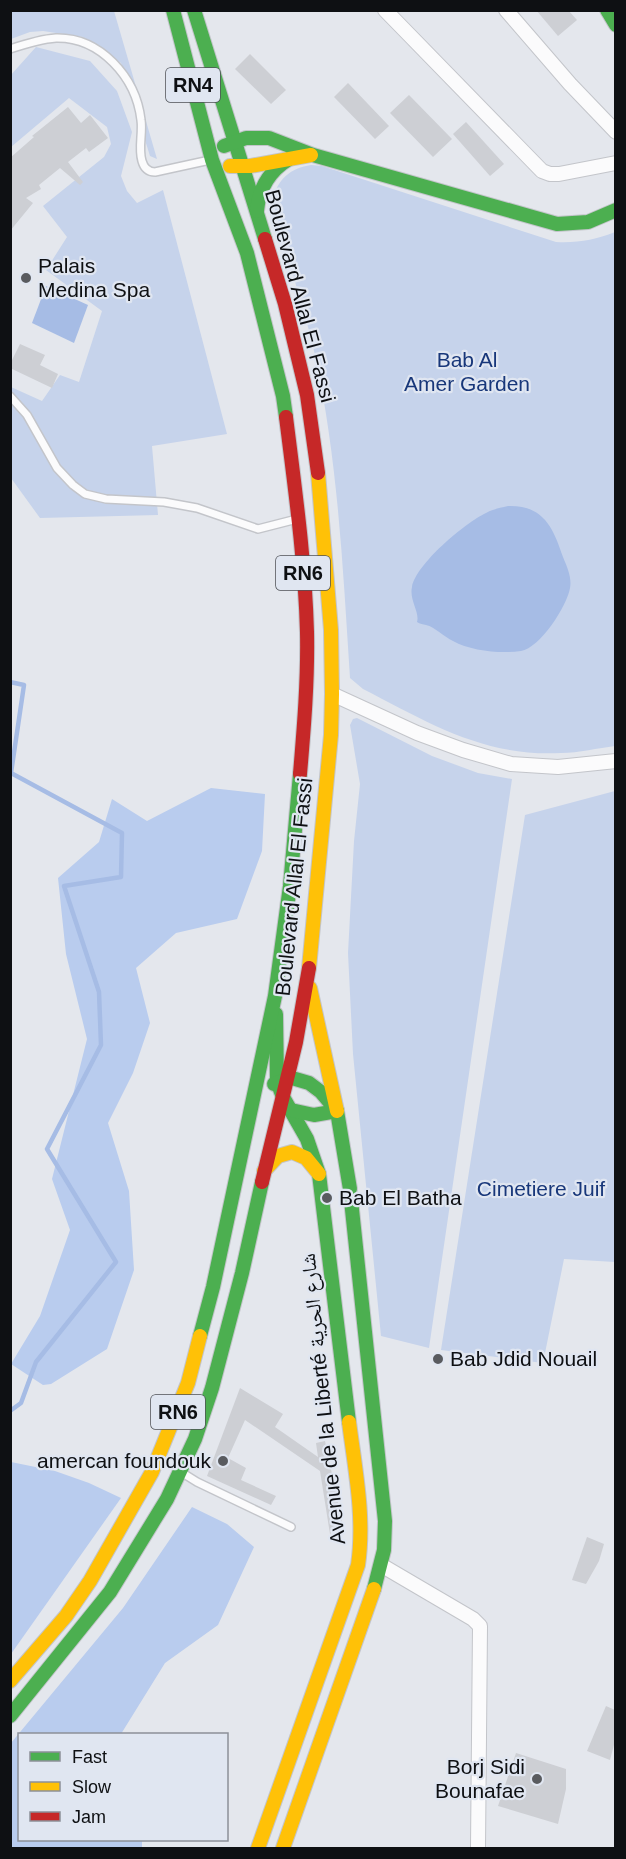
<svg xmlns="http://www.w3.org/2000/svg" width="626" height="1859" font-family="Arial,'Noto Naskh Arabic',sans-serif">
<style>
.green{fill:#c6d3eb}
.forest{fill:#b9ccee}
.water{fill:#a6bce5}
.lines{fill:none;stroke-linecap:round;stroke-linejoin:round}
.stream{stroke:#a6bce5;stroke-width:4.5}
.building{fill:#cdcfd4}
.lane-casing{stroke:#c3c5ca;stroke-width:10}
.street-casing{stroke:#c3c5ca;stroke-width:16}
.fast-casing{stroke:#c3c5ca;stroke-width:16}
.slow-casing{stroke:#c3c5ca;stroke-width:16}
.jam-casing{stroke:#c3c5ca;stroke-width:16}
.lane{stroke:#fbfbfc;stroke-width:7}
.street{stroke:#fbfbfc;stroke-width:14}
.fast{stroke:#4caf50;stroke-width:14}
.slow{stroke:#ffc107;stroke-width:14}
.jam{stroke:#c62828;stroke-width:14}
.poi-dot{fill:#595b5f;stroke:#e0e6f1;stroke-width:2}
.labels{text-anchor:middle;stroke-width:4.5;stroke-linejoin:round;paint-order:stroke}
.shield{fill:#e0e6f1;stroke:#4d5056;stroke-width:1.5}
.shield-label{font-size:20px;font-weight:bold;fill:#0e1013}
.poi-label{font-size:21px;fill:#0e1013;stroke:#e0e6f1;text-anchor:start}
.street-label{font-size:21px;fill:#0e1013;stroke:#e0e6f1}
.park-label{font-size:21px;fill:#18377a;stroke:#e0e6f1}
</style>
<rect width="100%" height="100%" fill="#e4e7ed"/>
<!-- green -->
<g class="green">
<path d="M11,11H114L157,159L150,156L121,63L83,37L43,31L30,32L11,39Z"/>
<path d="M36,47L90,61L117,91L132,132L121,176L127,191L137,203L163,190L227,434L152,446L158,515L40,518L11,478V387L42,401L60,375L79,382L102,311L46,270L67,237L43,206L104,157L111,144L107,127L69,98L11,147L10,76Z"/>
<path d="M311,165L322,166L556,242C578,243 595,240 615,232V746C598,748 579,753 561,753C484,757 429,723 363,689L350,678C343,570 338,461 315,355C303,302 284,252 273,200C277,179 291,168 311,165Z"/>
<path d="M357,718L432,756L478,773L512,779L429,1348L381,1336L353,1054L348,953L354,841L360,784L350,725L353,719Z"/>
<path d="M615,791V1262L564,1259L543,1363L441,1350L525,815Z"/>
</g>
<!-- forest -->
<g class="forest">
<path d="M211,788L265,794L262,851L237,919L176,933L136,968L150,1023L133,1073L108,1123L129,1191L134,1270L107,1349L51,1384L43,1385L11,1364L40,1316L70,1230L52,1179L87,1039L66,954L58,878L99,842L112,799L147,821Z"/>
<path d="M11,1462L55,1471L89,1483L121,1498L11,1654Z"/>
<path d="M192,1507L227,1524L254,1547L218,1625L165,1663L121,1734H20V1840H142V1848H11V1743L123,1608Z"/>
</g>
<!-- water -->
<g class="water">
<path d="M46,286L88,305L74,343L32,323Z"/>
<path d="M508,506C544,505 553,528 563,557C567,567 572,577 570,588C567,606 540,648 521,651C501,654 471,651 453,641C444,637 435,627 426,625C423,624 420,624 417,622C420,612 409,600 412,587C416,564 465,523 486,513C493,509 500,508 508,506Z"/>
</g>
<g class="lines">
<!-- stream -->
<path class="stream" d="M10,682L24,685L11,773L122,833L121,877L64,886L99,992L101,1045L47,1149L116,1262L36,1362L21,1403L10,1411"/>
</g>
<!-- building -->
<g class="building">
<path d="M536,10H568L577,20L558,36Z"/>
<path d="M250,54L286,90L271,104L235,69Z"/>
<path d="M348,83L389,126L375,139L334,97Z"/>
<path d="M409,95L452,139L433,157L390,113Z"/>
<path d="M68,107L81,123L90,115L108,138L89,152L86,148L68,162L83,182L80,185L60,168L39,185L41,189L26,198L33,203L10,231V158L34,137L32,136Z"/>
<path d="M466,122L504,164L490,176L453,134Z"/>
<path d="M20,344L45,355L40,365L58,374L52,388L10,368V364Z"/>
<path d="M240,1388L283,1414L275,1427L318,1457L316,1443L325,1441L343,1526L330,1534L320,1471L245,1420L228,1458L246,1468L241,1480L276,1496L271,1505L207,1476Z"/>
<path d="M587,1537L604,1544L599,1561L586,1584L572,1580Z"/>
<path d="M606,1706L615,1710V1741L610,1760L587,1751Z"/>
<path d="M516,1753L566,1769V1789L558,1824L498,1806Z"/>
</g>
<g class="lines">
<defs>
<g id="lane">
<path d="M10,49C25,44 41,39 56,38C100,37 136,77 141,120C143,133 138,148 142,161C144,168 148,172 155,172L210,160"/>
<path d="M10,396L27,415L57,468L73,485L85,494L106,499L164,502L197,508L258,529L297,519"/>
<path d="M181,1472L197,1482L291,1527"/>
</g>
<g id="street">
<path d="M385,10L542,171L550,174H559L616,163"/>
<path d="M506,10L570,84L616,132"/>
<path d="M332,694L417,733L463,750L511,764L558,767L616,761"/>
<path d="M381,1565L473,1619L480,1626L478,1848"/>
</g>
<g id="fast">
<path d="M173,10L212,160L247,253L283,396L286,417"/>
<path d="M194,10L265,239"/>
<path d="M607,10L616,25"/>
<path d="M224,146L246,138H269L313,155L557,224L588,222L616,210"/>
<path d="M257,211C259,188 269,171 289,159"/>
<path d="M276,1014L277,1082L283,1097L307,1139L319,1174L349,1422"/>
<path d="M274,1084L292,1078L309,1083L321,1092L337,1111L350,1189"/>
<path d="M291,1110L314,1115L337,1111"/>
<path d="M351,1200L385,1521L384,1550L374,1589"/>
<path d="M200,1336L213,1287L275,996L290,886L300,774"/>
<path d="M10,1716L110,1592L167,1499L195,1439L212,1388L242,1273L262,1182"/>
</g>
<g id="slow">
<path d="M230,166H250L311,155"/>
<path d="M309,968L331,735L332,694L331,630L318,473"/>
<path d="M310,988L337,1111"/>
<path d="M264,1171L278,1156L292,1152L306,1158L319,1174"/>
<path d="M10,1681L66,1616L90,1581L152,1472L188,1383L200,1336"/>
<path d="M258,1848L358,1565C365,1518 355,1469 349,1422"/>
<path d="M283,1848L374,1589"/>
</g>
<g id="jam">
<path d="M265,239L285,304L307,395L318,473"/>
<path d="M286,417C295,489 305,560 307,632C308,679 304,727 300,774"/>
<path d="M262,1182L296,1042L309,968"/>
</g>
</defs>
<!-- lane casing -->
<use href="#lane" class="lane-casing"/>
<!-- street casing -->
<use href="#street" class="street-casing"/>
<!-- fast casing -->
<use href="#fast" class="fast-casing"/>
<!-- slow casing -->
<use href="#slow" class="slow-casing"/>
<!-- jam casing -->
<use href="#jam" class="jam-casing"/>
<!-- lane -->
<use href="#lane" class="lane"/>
<!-- street -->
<use href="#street" class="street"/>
<!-- fast -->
<use href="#fast" class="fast"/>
<!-- slow -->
<use href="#slow" class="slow"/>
<!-- jam -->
<use href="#jam" class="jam"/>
</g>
<!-- markers -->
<g class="poi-dot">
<circle cx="26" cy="278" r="6"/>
<circle cx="327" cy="1198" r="6"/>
<circle cx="438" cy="1359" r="6"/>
<circle cx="223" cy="1461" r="6"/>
<circle cx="537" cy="1779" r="6"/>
</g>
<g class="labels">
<!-- shield labels -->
<g class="shield">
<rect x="166" y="68" width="54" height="34" rx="4.5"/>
<rect x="276" y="556" width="54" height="34" rx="4.5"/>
<rect x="151" y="1395" width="54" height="34" rx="4.5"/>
</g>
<g class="shield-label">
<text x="193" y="92">RN4</text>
<text x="303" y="580">RN6</text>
<text x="178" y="1419">RN6</text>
</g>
<!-- poi labels -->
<g class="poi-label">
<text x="38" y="273">Palais<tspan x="38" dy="24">Medina Spa</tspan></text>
<text x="339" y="1205">Bab El Batha</text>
<text x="450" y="1366">Bab Jdid Nouail</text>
<text x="211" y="1468" text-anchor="end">amercan foundouk</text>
<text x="525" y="1774" text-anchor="end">Borj Sidi<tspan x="525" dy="24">Bounafae</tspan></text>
</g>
<!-- street labels -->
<g class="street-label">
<text transform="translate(300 296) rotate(75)" y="7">Boulevard Allal El Fassi</text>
<text transform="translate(294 887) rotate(-84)" y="7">Boulevard Allal El Fassi</text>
<text transform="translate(323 1399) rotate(-96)" y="7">Avenue de la Liberté شارع الحرية</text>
</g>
<!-- park labels -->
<g class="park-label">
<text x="467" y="367">Bab Al<tspan x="467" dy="24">Amer Garden</tspan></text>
<text x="541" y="1196">Cimetiere Juif</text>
</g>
</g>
<!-- border -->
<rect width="626" height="1859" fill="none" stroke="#0e1013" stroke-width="24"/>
<!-- legend -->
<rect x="18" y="1733" width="210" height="108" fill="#e0e6f1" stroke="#8c9098" stroke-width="1.5"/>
<rect x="30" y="1752" width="30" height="9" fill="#4caf50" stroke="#8c9098" stroke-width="1.5"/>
<text x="72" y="1763" font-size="18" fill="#0e1013">Fast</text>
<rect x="30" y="1782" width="30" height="9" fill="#ffc107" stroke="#8c9098" stroke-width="1.5"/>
<text x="72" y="1793" font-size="18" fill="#0e1013">Slow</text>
<rect x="30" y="1812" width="30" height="9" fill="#c62828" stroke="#8c9098" stroke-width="1.5"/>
<text x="72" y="1823" font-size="18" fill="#0e1013">Jam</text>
</svg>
